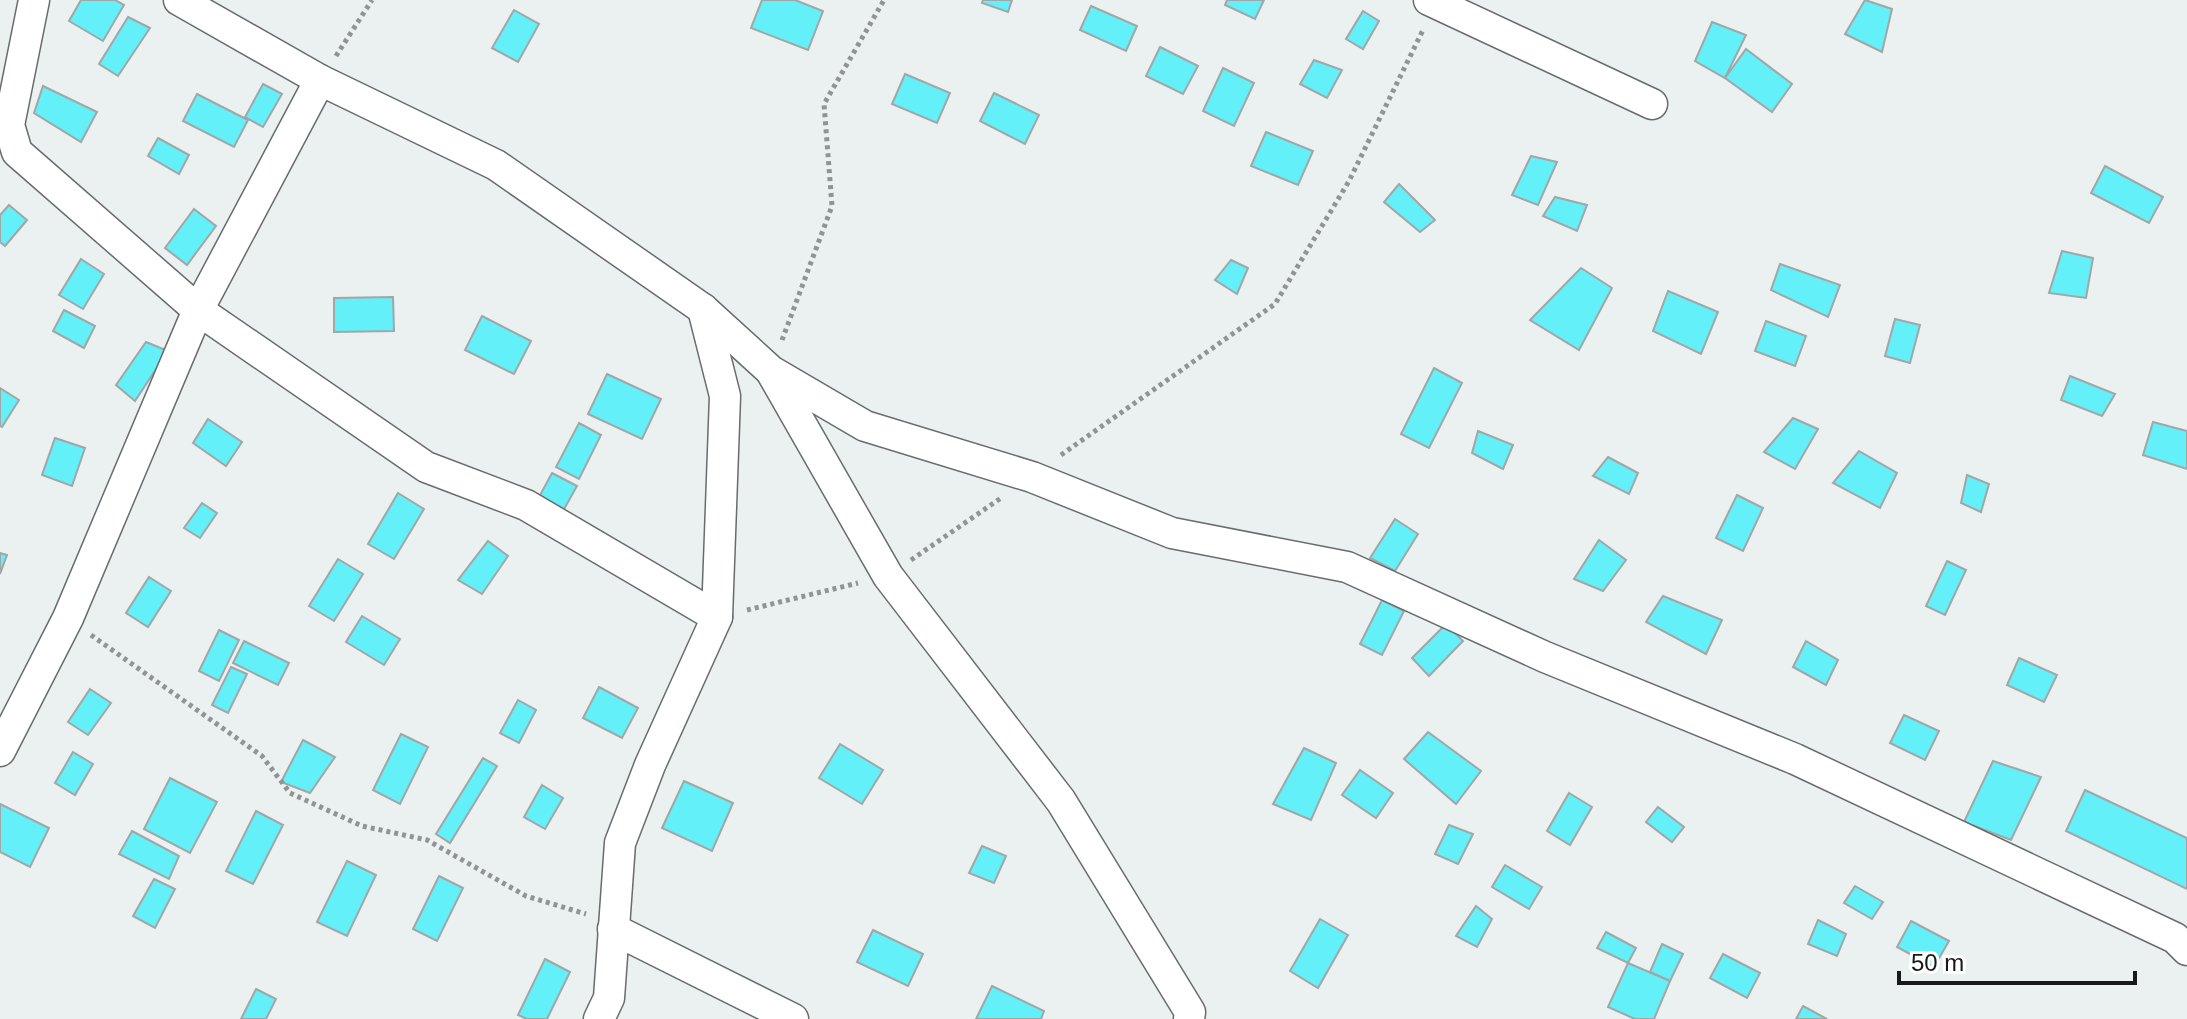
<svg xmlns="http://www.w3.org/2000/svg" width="2187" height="1019" font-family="Helvetica,sans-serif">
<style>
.building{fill:#64f0f9;stroke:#a1a6a6;stroke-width:2}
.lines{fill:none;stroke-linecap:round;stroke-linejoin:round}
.street-casing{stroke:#686c6d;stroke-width:33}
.path{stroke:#909494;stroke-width:5;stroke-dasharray:4 4;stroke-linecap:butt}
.street{stroke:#fff;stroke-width:30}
</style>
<rect width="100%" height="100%" fill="#ebf0f0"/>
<!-- building -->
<g class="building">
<path d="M81,0H115L124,5L103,41L69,21Z"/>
<path d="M762,0H795L823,11L808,50L751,28Z"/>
<path d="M983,0H1012L1008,12L982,3Z"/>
<path d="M1227,0H1264L1255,19L1225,5Z"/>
<path d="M1865,0L1892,9L1882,52L1845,34Z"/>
<path d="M1091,6L1137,26L1126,51L1080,30Z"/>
<path d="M514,10L539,24L518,62L492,48Z"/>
<path d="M1363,11L1379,21L1363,49L1346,39Z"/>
<path d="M128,17L150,28L118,76L99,64Z"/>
<path d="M1712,22L1746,35L1725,78L1695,61Z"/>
<path d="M1160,47L1198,66L1183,94L1146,76Z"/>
<path d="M1746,49L1792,84L1772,112L1725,78Z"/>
<path d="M1314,60L1342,70L1327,98L1300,84Z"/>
<path d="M1223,68L1254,83L1234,126L1203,111Z"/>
<path d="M905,74L950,93L937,123L892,104Z"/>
<path d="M263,84L282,94L263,127L245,117Z"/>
<path d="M43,86L97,112L81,142L34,113Z"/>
<path d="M994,93L1039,115L1025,144L980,121Z"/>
<path d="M197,94L248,120L234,147L183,121Z"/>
<path d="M1266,132L1313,151L1298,185L1251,166Z"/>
<path d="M158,138L189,155L179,174L148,156Z"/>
<path d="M1531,156L1557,162L1538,205L1512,195Z"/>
<path d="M2105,166L2163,197L2149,223L2091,193Z"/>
<path d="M1399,184L1435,220L1420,232L1384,202Z"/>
<path d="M1555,197L1587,205L1577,231L1543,216Z"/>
<path d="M9,205L27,220L5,246L0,242V215Z"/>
<path d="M194,209L216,226L187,265L165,248Z"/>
<path d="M2062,251L2093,258L2086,298L2049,293Z"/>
<path d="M81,259L104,274L83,309L59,295Z"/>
<path d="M1231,260L1248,268L1237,294L1215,280Z"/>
<path d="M1780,264L1840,285L1828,317L1771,290Z"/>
<path d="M1581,268L1612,288L1579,350L1530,320Z"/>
<path d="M1668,291L1718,312L1701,354L1653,331Z"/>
<path d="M393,297L394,331L334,332V298Z"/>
<path d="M64,310L95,326L84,348L53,331Z"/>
<path d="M482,316L531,341L514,374L465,350Z"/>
<path d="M1895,319L1920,325L1910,363L1885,356Z"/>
<path d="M1766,321L1806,336L1795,366L1755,351Z"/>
<path d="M146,342L168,351L135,401L116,385Z"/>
<path d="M1434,368L1462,383L1429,448L1401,434Z"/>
<path d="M607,374L661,399L642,439L588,414Z"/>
<path d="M2070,376L2115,394L2102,416L2061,400Z"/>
<path d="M0,388L19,400L2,427L0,426Z"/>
<path d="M1793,418L1818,429L1795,469L1764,452Z"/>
<path d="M208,419L242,442L226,466L193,443Z"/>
<path d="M2153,422L2187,431V469L2143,455Z"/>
<path d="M579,423L601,435L579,479L556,467Z"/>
<path d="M1478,431L1513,445L1503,469L1472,453Z"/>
<path d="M55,438L85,448L72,486L42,475Z"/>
<path d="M1859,451L1897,473L1880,508L1833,483Z"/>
<path d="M1608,457L1638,473L1629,494L1593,476Z"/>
<path d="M552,473L577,486L563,511L539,497Z"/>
<path d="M1967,475L1989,484L1981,512L1961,503Z"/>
<path d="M398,493L424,509L394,559L368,544Z"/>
<path d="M1737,495L1763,508L1743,551L1716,538Z"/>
<path d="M202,503L217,513L200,538L184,528Z"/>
<path d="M1395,519L1418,534L1395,571L1370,558Z"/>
<path d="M1599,540L1626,560L1603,591L1574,579Z"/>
<path d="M488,541L508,556L482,594L458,580Z"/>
<path d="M0,553L7,555L0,574Z"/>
<path d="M338,559L363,574L334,621L309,606Z"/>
<path d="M1947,561L1966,570L1945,615L1926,606Z"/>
<path d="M149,577L171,591L148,627L126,613Z"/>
<path d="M1663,596L1722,620L1706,654L1646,622Z"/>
<path d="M1382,600L1404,611L1382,655L1360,644Z"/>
<path d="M362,616L400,639L384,665L346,642Z"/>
<path d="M1446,624L1463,641L1429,676L1412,658Z"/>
<path d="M219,630L239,640L219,681L199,671Z"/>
<path d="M244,641L289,663L278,685L233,663Z"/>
<path d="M1806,641L1838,660L1826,685L1793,667Z"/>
<path d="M2019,658L2057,675L2044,702L2007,685Z"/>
<path d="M231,667L247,674L228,713L212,705Z"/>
<path d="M599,687L638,708L622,738L583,718Z"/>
<path d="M90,689L111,703L88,735L68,722Z"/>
<path d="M518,700L536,710L519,743L500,733Z"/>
<path d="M1904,715L1939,731L1925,760L1890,743Z"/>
<path d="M1428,732L1481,771L1456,804L1404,759Z"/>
<path d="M401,734L428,747L400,804L373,790Z"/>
<path d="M303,740L335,757L310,793L281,782Z"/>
<path d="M840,744L883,770L862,804L819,778Z"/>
<path d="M1304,748L1336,763L1311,820L1273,804Z"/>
<path d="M73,752L93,764L75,795L55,783Z"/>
<path d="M483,758L497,766L450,843L436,834Z"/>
<path d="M1993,761L2041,777L2011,840L1964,822Z"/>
<path d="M1360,770L1393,793L1376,818L1342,795Z"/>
<path d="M170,778L217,802L190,853L144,829Z"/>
<path d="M684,781L733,803L712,851L662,828Z"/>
<path d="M542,785L563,798L545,829L524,817Z"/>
<path d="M2085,790L2187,838V889L2066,831Z"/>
<path d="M1569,793L1592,807L1570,845L1547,831Z"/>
<path d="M0,804L49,828L30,867L0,852Z"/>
<path d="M1658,807L1684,827L1672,842L1646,822Z"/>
<path d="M256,811L283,825L253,884L226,871Z"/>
<path d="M1449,825L1473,834L1458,864L1435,854Z"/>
<path d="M132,831L179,856L169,879L119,854Z"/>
<path d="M982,846L1006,856L994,883L969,873Z"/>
<path d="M347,861L376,875L347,936L317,922Z"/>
<path d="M1505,865L1542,887L1529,909L1492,887Z"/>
<path d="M439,876L463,888L437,941L413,929Z"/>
<path d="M154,879L175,889L155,928L133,916Z"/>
<path d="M1855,886L1883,902L1872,919L1844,903Z"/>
<path d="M1476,906L1492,919L1477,947L1456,936Z"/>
<path d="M1320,919L1348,935L1318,988L1290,971Z"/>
<path d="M1818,920L1846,934L1837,956L1808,944Z"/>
<path d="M1911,921L1949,941L1934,967L1897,947Z"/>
<path d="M873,930L923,954L908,986L857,962Z"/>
<path d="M1606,932L1636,948L1628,963L1597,948Z"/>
<path d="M1662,944L1683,954L1670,981L1650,972Z"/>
<path d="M1723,954L1760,973L1747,998L1710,978Z"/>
<path d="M545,959L570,972L547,1019H527L518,1015Z"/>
<path d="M1628,963L1670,981L1654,1019H1635L1608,1007Z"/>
<path d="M992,986L1044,1011L1041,1019H976Z"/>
<path d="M256,989L276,999L266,1019H241Z"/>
<path d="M1803,1006L1827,1019H1796Z"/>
</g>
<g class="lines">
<defs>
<g id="street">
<path d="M34,0L9,125L17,152L198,310L426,467L526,505L717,617"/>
<path d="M179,0L320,80L496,165L703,309L771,371L865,426L1032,477L1172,533L1347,567L1545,657L1795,759L2175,938L2187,950"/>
<path d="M1429,0L1652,104"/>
<path d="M772,373L888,576L1061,801L1190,1012L1189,1019"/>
<path d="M0,751L68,618L198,310L320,80"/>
<path d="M613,929L793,1019"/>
<path d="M599,1019L609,998L620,843L650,765L717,617L725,396L703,309"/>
</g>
</defs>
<!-- street casing -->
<use href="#street" class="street-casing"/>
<!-- path -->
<g class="path">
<path d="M336,56L372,0"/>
<path d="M782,340L832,206L824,104L884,0"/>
<path d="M1061,455L1275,304L1349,181L1423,30"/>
<path d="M911,560L1001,498"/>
<path d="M747,610L858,583"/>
<path d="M91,635L262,756L290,793L362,826L427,840L526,896L586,914"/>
</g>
<!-- street -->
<use href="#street" class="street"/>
</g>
<!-- scale -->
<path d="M1899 971v12h236v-12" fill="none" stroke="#181a1a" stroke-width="4"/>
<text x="1911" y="971" font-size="24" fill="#181a1a" stroke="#ffffff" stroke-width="6" paint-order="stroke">50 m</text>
</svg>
